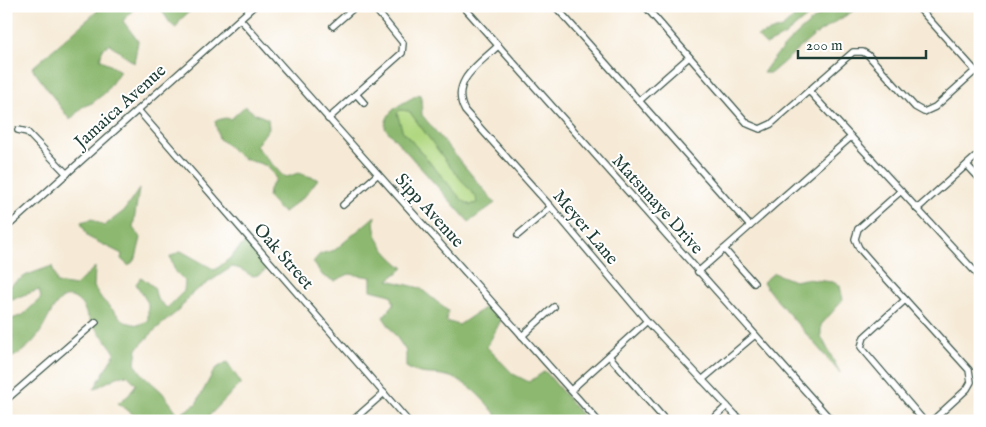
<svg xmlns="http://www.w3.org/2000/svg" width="986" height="427" font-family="'IM FELL English',serif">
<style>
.green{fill:#b1d881;stroke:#688a5a}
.forest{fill:#8cb86f;stroke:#567a52;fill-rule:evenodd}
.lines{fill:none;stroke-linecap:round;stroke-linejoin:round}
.minor-casing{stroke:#3f574c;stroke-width:8}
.minor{stroke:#fff;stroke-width:5.5}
.labels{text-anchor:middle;stroke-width:4;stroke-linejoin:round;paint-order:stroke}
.street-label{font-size:18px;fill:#1f3d34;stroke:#fff}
</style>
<rect width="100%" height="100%" fill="#fff"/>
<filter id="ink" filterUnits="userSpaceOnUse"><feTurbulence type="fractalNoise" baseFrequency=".02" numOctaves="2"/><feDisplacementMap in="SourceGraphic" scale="10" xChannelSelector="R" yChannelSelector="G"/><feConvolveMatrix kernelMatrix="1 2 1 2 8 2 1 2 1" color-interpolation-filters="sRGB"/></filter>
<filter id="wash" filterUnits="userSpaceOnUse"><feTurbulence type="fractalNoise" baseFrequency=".0096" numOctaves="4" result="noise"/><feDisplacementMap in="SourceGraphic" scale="20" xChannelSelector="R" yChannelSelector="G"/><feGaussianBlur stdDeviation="1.12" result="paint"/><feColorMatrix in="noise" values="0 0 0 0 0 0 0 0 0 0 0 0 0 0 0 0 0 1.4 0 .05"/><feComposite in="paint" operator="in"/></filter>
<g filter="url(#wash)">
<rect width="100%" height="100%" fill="#f6ead6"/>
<!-- green -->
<path class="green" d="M400,110L409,111L452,169L477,197V203L470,205L461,199L402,130L397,113Z"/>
<!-- forest -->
<g class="forest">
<path d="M103,6H136L123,21L138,41L134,63L110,44L103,48L100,59L120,71L105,93L92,103L82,107L70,120L32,68Z"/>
<path d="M159,6H196L181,19L176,28L170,23Z"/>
<path d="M807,6H820L784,36L766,45L757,36L782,28Z"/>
<path d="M831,6H861L815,35L771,73H763C780,47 806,25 831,6Z"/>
<path d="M419,94L421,96L422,115L495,203L469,222L385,128C386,108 403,104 419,94ZM400,110L409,111L452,169L476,197L477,203L470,205L461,199L402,130L397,113Z"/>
<path d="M245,106L254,113L268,119L269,128L256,146L282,175L287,177L298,173L318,179L305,196L283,213L268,198L269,189L276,179C265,158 257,166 241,157C233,152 227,143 219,139L215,121L225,118L231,119Z"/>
<path d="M139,189L133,228L141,238L136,258L129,266L121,259L122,254L88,237L81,222L92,219L104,226L124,211Z"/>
<path d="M375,216C371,238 388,256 404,268L388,280L420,288L448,311L446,321L459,325L484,308L495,311L501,320L487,347L513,374L529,382L545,371L587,421H501C487,403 470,382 447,376C430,372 422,377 406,367V351L383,317L394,304L391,295L371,290V277L349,274L334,281L323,276L313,262L320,254L335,250Z"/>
<path d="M247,240L268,268C248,285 251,269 232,267L192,293L179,310L155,330L137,349L135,364L143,375L162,392L179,415L196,404L215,369L227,362L241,383L204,421H142L118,403L129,395L136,384L127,375L117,377L94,389L115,353C107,339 94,329 87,315C85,312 85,308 82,305C60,279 49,321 39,334C33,343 20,355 10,358L6,365V344L13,337L6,331V321L23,315L41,298L39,290L6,301V288L27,275L52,266L57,283L75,286L95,267L94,287L102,299L125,322L138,325L148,321V303L136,284L141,277L154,287L157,299L167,308L184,291L185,281L175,271L170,257L181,251L215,270L229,259Z"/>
<path d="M774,273L794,281L805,279L833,282L840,286L843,300L821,325V336L840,373L769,291L763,282Z"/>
</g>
</g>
<g filter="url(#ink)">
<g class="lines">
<defs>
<g id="minor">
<path d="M463,6L832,421"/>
<path d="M555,6L750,226"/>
<path d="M645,6L748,124L760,129L771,124L853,52H863L868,55L915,107L924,112L935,107L975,71"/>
<path d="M741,6H744"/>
<path d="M917,6L980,76"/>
<path d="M240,19L598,421"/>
<path d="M333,26L356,6"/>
<path d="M498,46C479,64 449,82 465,111L551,207L647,321L741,421"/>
<path d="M809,91L980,277"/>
<path d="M356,94L364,103"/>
<path d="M639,101L689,57"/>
<path d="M138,110L408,421"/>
<path d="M328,119L402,53L403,43L373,6"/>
<path d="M18,130L27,132L67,174"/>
<path d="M967,165L980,179"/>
<path d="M901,191L858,229L855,239L859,248L873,264L969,370L971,382L967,389L932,421"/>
<path d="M343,205L378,174"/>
<path d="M917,209L980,153"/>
<path d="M6,228L254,6"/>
<path d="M518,235L551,207"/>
<path d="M724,249L754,283"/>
<path d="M698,272L851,137"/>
<path d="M905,300L864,337L861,347L924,421"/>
<path d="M522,336L554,307"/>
<path d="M609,356L666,421"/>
<path d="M702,380L755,335"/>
<path d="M571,390L647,321"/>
<path d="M6,400L96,322"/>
<path d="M352,421L384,393"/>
<path d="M711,421L727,406"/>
</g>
</defs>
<!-- minor casing -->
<use href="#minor" class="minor-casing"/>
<!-- minor -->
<use href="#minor" class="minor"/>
</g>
</g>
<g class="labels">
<!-- street labels -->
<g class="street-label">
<text transform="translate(120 106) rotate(-42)" y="6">Jamaica Avenue</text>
<text transform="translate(658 204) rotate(48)" y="6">Matsunaye Drive</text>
<text transform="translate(430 210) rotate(48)" y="6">Sipp Avenue</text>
<text transform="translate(586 227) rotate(50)" y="6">Meyer Lane</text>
<text transform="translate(284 256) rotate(49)" y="6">Oak Street</text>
</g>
</g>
<!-- margin -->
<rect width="986" height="427" fill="none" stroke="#fff" stroke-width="25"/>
<!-- scale -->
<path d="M798 50v8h128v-8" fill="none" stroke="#1f3d34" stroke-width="2.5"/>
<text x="806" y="50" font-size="15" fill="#1f3d34" stroke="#ffffff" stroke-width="4" paint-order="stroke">200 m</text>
</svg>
